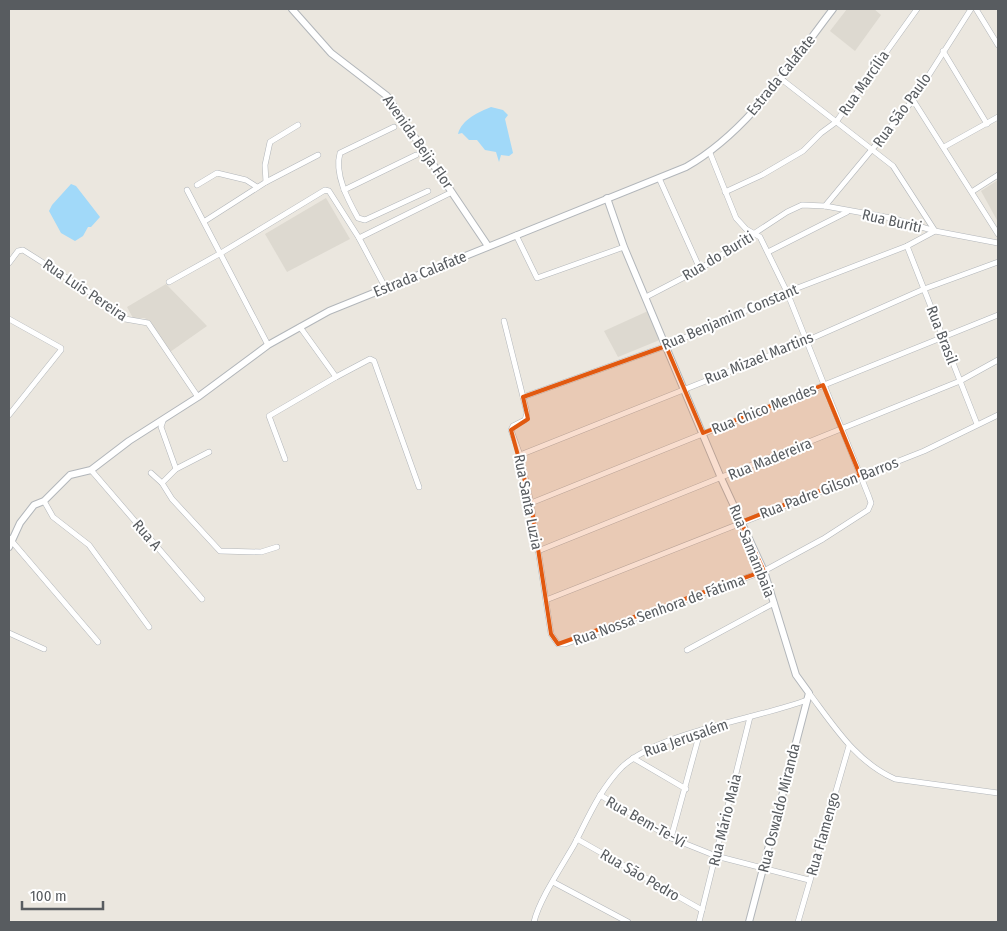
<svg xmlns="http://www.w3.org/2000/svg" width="1007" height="931" font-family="'Fira Sans Condensed',sans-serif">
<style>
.education{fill:#ddd9d0}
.water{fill:#a1d9f9}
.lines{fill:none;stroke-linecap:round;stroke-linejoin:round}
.minor-casing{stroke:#b2b6ba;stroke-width:6}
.tertiary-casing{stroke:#b2b6ba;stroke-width:8}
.minor{stroke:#fff;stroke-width:5}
.tertiary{stroke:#fff;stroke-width:6}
.marked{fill:#e15910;fill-opacity:0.2;stroke:#e15910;stroke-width:4;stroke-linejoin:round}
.labels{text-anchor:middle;stroke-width:4;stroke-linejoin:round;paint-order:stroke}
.street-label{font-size:15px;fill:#585c60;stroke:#fff}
</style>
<rect width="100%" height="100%" fill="#ebe7df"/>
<!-- education -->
<g class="education">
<path d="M847,9H874L881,15L855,51L830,31Z"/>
<path d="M998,180V222L981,191Z"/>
<path d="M326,198L350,239L287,272L265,234Z"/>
<path d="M166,284L207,326L170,352L152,325L145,318H133L127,307Z"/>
<path d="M648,311L662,339L618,357L604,331Z"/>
</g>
<!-- water -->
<g class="water">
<path d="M491,107L503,110L508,115L505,119L513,153L509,156L501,155L499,162L496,152L485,150L477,140H469L462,133L458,134C462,119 479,112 491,107Z"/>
<path d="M71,184L76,186L100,217L91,227H88L83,236L75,241L61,233L49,211L52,205Z"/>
</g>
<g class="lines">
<defs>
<g id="minor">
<path d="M976,9L998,45"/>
<path d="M943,51L987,124"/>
<path d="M913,100L998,234"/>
<path d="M394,127L340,153C334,174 348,200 358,218L365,220L428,191"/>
<path d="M944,147L998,117"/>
<path d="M659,178L700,269"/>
<path d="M266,182L265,165L270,142L298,125"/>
<path d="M197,185L217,173L246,180L257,187"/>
<path d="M187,190L268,345"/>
<path d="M344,190L416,155"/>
<path d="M973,191L998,175"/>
<path d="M725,192L762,175L803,151L821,133L836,122L917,9"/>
<path d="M825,206L913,100L971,9"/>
<path d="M205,221L266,182L318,155"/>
<path d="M516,235L537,278L624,247"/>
<path d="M359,238L452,192"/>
<path d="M907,246L977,424"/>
<path d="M768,252L847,212"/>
<path d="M9,263L18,251L23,250L111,306L125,319L148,323L198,397"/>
<path d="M169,282L221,253L325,190L329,191L359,238L385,287"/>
<path d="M646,297L700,269L787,212L802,205L825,206L891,218L935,231L998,243"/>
<path d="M9,319L61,348V350L9,415"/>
<path d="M504,321L527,413L525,420L513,426L511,430L520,455L531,503L551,634L558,644H565L764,571L823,539L868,510L871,503L869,497L787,292L760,237L746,229L736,218L710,153"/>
<path d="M300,327L336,377L370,359L374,361L419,487"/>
<path d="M523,397L666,346L787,292L907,246L935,231L893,166L780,78"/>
<path d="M163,421L161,427L176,469L162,483L172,499L220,551L261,552L277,547"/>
<path d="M520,455L806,341L924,289L998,262"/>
<path d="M285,459L269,416L336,377"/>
<path d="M176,469L209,452"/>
<path d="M91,470L202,599"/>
<path d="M151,473L162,483"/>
<path d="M44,501L53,517L89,545L149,627"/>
<path d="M531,503L998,315"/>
<path d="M9,538L98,642"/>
<path d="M538,551L960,381L998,360"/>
<path d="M546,600L924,451L998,415"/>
<path d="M9,633L44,649"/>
<path d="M687,650L774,603"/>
<path d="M809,693C834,726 856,762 895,779L998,793"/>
<path d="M633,758L686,789"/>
<path d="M600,795L671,838L716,856L809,880"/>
<path d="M671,838L700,732"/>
<path d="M577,839L702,910"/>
<path d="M553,882L628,922"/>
<path d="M534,922C539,900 562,866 574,845C588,818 600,789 622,767C660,732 756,719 807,700"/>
<path d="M699,922L750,717"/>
<path d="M798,922L849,746"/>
</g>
<g id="tertiary">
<path d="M292,9L331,53L387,96L488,246"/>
<path d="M607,198L624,247L721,478L764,571L796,675L809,693L749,922"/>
<path d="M9,547L20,523L34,505L44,501L70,475L91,470L129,441L198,397L268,345L329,311L686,167C749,131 790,65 833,9"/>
</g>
</defs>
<!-- minor casing -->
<use href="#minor" class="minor-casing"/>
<!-- tertiary casing -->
<use href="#tertiary" class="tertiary-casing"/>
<!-- minor -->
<use href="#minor" class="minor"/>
<!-- tertiary -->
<use href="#tertiary" class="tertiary"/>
</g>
<!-- marked area -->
<path class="marked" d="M666,346L703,433L823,385L860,475L741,522L764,571L558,644L551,634L531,503L511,430L528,419L523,397Z"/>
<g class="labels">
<!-- street labels -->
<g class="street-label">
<text transform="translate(781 75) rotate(-51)" y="5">Estrada Calafate</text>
<text transform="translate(864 83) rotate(-55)" y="5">Rua Marcília</text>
<text transform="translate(902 110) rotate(-54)" y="5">Rua São Paulo</text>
<text transform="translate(418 142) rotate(55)" y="5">Avenida Beija Flor</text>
<text transform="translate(892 221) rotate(13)" y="5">Rua Buriti</text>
<text transform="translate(718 256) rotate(-31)" y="5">Rua do Buriti</text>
<text transform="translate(420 274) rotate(-22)" y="5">Estrada Calafate</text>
<text transform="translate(85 290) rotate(34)" y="5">Rua Luís Pereira</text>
<text transform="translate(730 317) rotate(-23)" y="5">Rua Benjamim Constant</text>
<text transform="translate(942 335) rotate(69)" y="5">Rua Brasil</text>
<text transform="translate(759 358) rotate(-22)" y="5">Rua Mizael Martins</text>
<text transform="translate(764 409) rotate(-22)" y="5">Rua Chico Mendes</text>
<text transform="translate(770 459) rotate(-22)" y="5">Rua Madereira</text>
<text transform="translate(829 488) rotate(-21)" y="5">Rua Padre Gilson Barros</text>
<text transform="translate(528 502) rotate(79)" y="5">Rua Santa Luzia</text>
<text transform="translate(147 535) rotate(49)" y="5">Rua A</text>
<text transform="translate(752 551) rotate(68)" y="5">Rua Samambaia</text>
<text transform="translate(659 610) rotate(-20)" y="5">Rua Nossa Senhora de Fátima</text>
<text transform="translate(686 738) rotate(-19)" y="5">Rua Jerusalém</text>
<text transform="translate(779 808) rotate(-76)" y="5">Rua Oswaldo Miranda</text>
<text transform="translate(725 820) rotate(-76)" y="5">Rua Mário Maia</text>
<text transform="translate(646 822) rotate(29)" y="5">Rua Bem-Te-Vi</text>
<text transform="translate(823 834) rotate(-74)" y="5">Rua Flamengo</text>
<text transform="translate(640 875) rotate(30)" y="5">Rua São Pedro</text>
</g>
</g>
<!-- border -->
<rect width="1007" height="931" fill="none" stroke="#585c60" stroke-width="20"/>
<!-- scale -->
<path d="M22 901v8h81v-8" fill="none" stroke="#585c60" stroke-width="2.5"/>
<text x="30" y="901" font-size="15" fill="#585c60" stroke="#ffffff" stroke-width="4" paint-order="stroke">100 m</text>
</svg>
